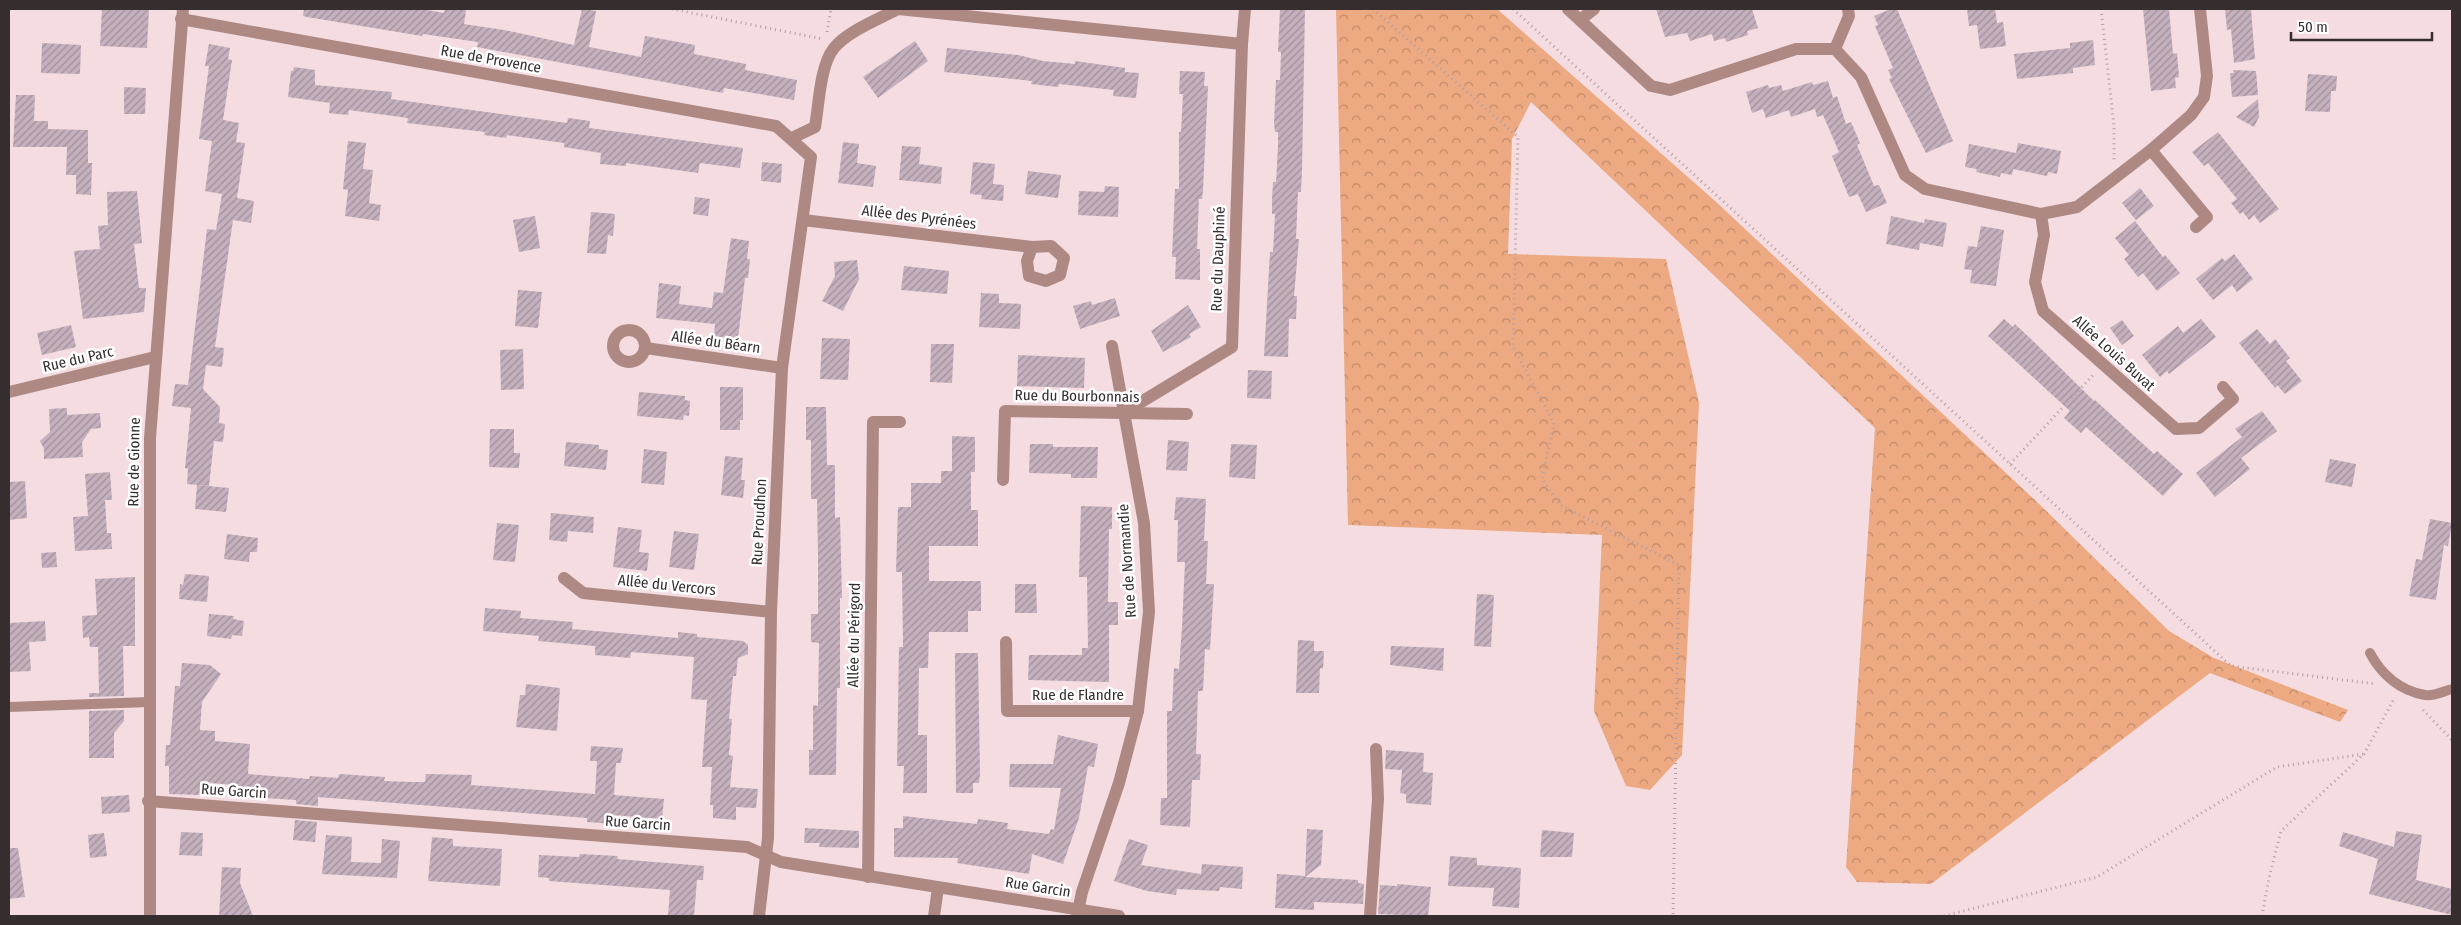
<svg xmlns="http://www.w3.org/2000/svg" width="2461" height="925" font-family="'Fira Sans Condensed',sans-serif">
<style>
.forest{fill:url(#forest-crowns)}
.building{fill:url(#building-hatch)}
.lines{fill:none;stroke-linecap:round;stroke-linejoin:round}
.path{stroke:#b19fa2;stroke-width:3;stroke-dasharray:1 4;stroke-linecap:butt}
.service{stroke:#ae8984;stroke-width:10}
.minor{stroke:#ae8984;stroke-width:12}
.labels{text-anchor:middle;stroke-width:5;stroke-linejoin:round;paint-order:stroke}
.street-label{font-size:15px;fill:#362d2f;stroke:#fff}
</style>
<defs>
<pattern id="forest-crowns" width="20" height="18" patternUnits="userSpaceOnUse" patternTransform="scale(1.25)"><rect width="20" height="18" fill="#eda981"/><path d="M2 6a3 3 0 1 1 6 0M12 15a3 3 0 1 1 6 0" fill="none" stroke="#c18a6a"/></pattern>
<pattern id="building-hatch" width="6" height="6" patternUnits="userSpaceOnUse" patternTransform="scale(1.25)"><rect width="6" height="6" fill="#c4b1bd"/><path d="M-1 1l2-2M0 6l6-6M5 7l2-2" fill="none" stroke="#a0909a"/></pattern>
</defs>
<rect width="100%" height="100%" fill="#f4dce1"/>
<!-- forest -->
<path class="forest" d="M1336,9H1497L1714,200L2036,501L2169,631L2214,658L2348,710L2340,722L2210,673L1931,884L1857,882L1846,867L1875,428L1531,102L1512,139L1508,254L1666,259L1699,403L1682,755L1650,790L1626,786L1594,711L1602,535L1348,525Z"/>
<!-- building -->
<g class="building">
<path d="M102,9H149L147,48L100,46Z"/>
<path d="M304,9H422L444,13L445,9H455L466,10L464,24L504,30L574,45L582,9L596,11L589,47L641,57L645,36L695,45L694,54L746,64L745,70L797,80L794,100L724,88L723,93L477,47L478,42L423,34L422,36L307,17L303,16Z"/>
<path d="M1280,9H1305L1302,170L1301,192H1298L1296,239H1299L1294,296H1297L1296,319H1289L1288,357L1264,356L1270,252H1273L1275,214H1272V200L1273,182H1276L1278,146V132H1275L1274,123L1276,80H1280L1281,52H1278Z"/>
<path d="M1656,9H1752L1758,28L1747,31L1748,35L1726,42L1725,38L1714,41L1712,34L1690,41L1687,33L1665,37Z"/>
<path d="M1891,9H1897L1953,141L1926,153L1889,79L1892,78L1888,70L1893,68L1875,26L1878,25L1874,16Z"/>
<path d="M1967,9H1995L1997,23L2003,22L2006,46L1980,49L1977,25L1969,26Z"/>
<path d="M2143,9H2169L2173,54L2177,53L2179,77L2175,78L2176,88L2151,91Z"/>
<path d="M2225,9H2251L2255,59L2234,63L2231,29L2227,30Z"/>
<path d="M2093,40L2095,65L2073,68V73L2017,79L2014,54L2070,48V43Z"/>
<path d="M915,41L928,61L878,98L863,77Z"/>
<path d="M42,43L81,45L80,74L41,73Z"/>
<path d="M209,44L230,48L228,59L232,60L223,120L239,123L236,142L245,143L237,198L254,201L251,223L233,220L215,347L224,348L222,367L206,365L203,389L220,407L219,423L225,424L223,442L214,441L209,486L187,484L188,469L185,468L191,408L172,406L175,384L188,385L207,229L216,230L222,194L205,191L212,141L199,139L209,66H205Z"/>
<path d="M947,48L1018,55L1043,61L1075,64V61L1125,68V72L1139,73L1136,98L1113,96L1114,90L1059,84L1058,87L1031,84L1032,81L944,72Z"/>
<path d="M294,67L315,70V85L392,92L391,99L567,123L568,118L590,121L589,128L743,148L740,168L700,163L698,173L626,163V166L600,164L601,153L564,147V143L507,135L506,138L484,135L485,132L407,123L408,118L349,110L348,115L329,113L330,103L288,97L291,71H293Z"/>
<path d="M2233,70L2256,71L2258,95L2232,97L2230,73H2234Z"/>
<path d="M1180,71L1205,72L1204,86H1208L1203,190L1202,199H1199L1197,249H1200V280L1175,279L1176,257H1172L1175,189H1179V132H1181L1183,94H1179Z"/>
<path d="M2308,74L2337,76L2336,91H2331L2330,112L2305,111Z"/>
<path d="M1828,81L1833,98L1837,96L1846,124L1851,122L1860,143L1857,145L1874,186L1879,185L1887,203L1866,212L1858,194L1849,197L1832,156L1839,152L1823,115L1817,117L1815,109L1791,117L1789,110L1766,118L1763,109L1752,113L1746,92L1768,85L1769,88L1781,85L1783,91L1812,82L1813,85Z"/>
<path d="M124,87L146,88L145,114H124Z"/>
<path d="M16,95H35L34,121H48V129L88,130V163H92L91,195L76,194V175H66L67,147H13Z"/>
<path d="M2258,99L2259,117L2254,127L2236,117Z"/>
<path d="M2218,132L2279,209L2260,223L2254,215L2249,220L2243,212L2240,214L2231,203L2237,199L2208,163L2204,166L2192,152Z"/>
<path d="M348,141L366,143L363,169L373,170L369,203L381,205L379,221L345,216L348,190L343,189Z"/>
<path d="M843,142L859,144L857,163L876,166L873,187L838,183Z"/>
<path d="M2018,143L2061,151L2057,174L2048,172L2047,176L2013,169L2012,175L2001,173L2000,177L1976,172L1977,169L1965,167L1969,144L2016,153Z"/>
<path d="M902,146L921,147L919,164L942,167L941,184L899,180Z"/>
<path d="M762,162L782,164L781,183L761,181Z"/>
<path d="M973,162L995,164L993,184L1004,185L1003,201L981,199L982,195L970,194Z"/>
<path d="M1028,171L1061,175L1058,198L1025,194Z"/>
<path d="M1105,186L1119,187L1118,217L1078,215L1079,191L1104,192Z"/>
<path d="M2140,188L2154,206L2136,220L2122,203Z"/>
<path d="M137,191L142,243L134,244L139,288H146L144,312L83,319L74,251L100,249L98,226L108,225L107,192Z"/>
<path d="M695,197L710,199L708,216L693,214Z"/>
<path d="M591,212L615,214L613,236L608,235L606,254L587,253Z"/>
<path d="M535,216L540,248L519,252L513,220Z"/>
<path d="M1891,216L1924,223L1925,219L1947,223L1943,247L1920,243L1919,250L1886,244Z"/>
<path d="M2135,221L2163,257L2165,255L2180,273L2157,291L2143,273L2138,277L2124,259L2129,255L2115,238Z"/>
<path d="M1981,226L2004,230L1996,286L1970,283L1972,270L1964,269L1968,246L1977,247Z"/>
<path d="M731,238L749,241L747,259H750L748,278H745L738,339L714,336L715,324L656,318L659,283L681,286L679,304L712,308L714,292L723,293Z"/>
<path d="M2234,254L2253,279L2237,292L2232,285L2213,300L2196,279L2222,258L2225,261Z"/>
<path d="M857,260L859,279L843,311L822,301L835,276L834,262Z"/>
<path d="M904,266L949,271L947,294L901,290Z"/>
<path d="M518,290L542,292L538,328L515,326Z"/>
<path d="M981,293L999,294V303L1021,304L1020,329L979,327Z"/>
<path d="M1115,298L1120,316L1080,329L1073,306L1091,301L1092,305Z"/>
<path d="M1188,305L1201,327L1189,334L1191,337L1163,352L1151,331Z"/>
<path d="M2004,319L2013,327L2015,324L2032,340L2094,401L2095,400L2154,454L2157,451L2183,474L2163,496L2086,427L2081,433L2064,418L2070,411L1988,336Z"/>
<path d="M2201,319L2216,337L2169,374L2167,371L2160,377L2142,355L2178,326L2183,333Z"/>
<path d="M2122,320L2134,336L2122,345L2110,328Z"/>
<path d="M71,325L76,347L42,355L37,333Z"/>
<path d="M2257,329L2270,344L2275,339L2290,358L2286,361L2302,381L2285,394L2277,385L2275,388L2239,343Z"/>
<path d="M822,338L850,339L848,380L820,379Z"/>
<path d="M931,344H954L952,383L930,382Z"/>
<path d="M523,349L524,389L501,390L500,350Z"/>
<path d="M1018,355L1085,358L1084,388L1017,386Z"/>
<path d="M1248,370L1272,371L1271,399L1247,398Z"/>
<path d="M720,387H743V420H740V430H720Z"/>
<path d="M639,392L685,396V400L690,401L689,416L684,415L683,420L637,416Z"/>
<path d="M806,407H826L827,465H835V518L840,517L842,598H840V688H837L836,775H809V750H813V705L818,706L819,643L811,642V614H818V553L817,499H811V440H806Z"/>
<path d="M67,408V415L100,413L101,428L91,429L82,442L83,457L44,459V449L40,441L50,432L49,409Z"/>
<path d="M2262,411L2277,431L2241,458L2250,469L2215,497L2196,473L2242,437L2235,429Z"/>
<path d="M490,429H514V453H520L519,468L489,467Z"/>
<path d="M952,436L975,437V472H971V510H978V546H929V581H981V611H968V632H929L928,668H919L918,735H927V793H903L904,766H897L899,647H903L902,572H896L898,507H911V483H941V471H952Z"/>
<path d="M1168,440L1189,442L1187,471L1166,470Z"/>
<path d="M566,442L599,445V449L608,450L606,470L564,466Z"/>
<path d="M1030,444H1053V447H1098L1097,478H1071V474L1029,473Z"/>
<path d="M1231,444L1257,445L1255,479L1229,477Z"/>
<path d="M644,449L667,452L664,485L641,483Z"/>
<path d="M725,456L743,458L741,480H745L743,498L721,495Z"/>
<path d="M2330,459L2356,464L2352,487L2325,482Z"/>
<path d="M110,472L112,500H105L107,533H111L112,549L75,551L73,517L88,516L85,474Z"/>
<path d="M25,481L27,518L9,520V482Z"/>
<path d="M197,485L229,488L226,512L195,509Z"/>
<path d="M1176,497L1206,499L1204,541H1208L1206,584H1214L1210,650L1205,649L1203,691H1198L1196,754H1201L1200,780H1192L1190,827L1160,825L1161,798H1167V711H1172L1174,668L1179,669L1182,627L1185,562H1177L1178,520H1174Z"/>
<path d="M1081,506L1112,507V529H1109L1108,602H1118V625H1109V682L1028,680L1029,655H1082V648H1088L1087,577H1079Z"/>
<path d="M551,513L594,517L593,533L568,531L567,542L549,540Z"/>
<path d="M2430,519L2452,523L2448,546L2444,545L2436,600L2409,596L2416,559L2422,560Z"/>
<path d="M497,523L519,525L515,562L493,560Z"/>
<path d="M618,527L642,530L639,552L649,553L647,571L613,567Z"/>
<path d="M674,531L699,534L694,570L669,567Z"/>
<path d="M227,534L258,538L257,552H250L249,562L224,559Z"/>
<path d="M56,552L57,567L42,568L41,553Z"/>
<path d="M185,574L209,576L207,602L179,599L180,584L183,585Z"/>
<path d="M135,577V646H123L124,696L89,697V693H99L98,647H90L89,637L83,638L82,616L97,615L95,579Z"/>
<path d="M1015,584H1036L1037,613H1015Z"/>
<path d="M1477,594L1494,595L1491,647L1474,646Z"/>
<path d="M485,608L521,611L520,618L573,622L572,629L678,638V632L697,634V637L743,641L748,645V654L738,658L736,676H733L729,719H732L729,755L733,756L730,787L758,789L756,808L736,807V820L713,818V805H710L712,767H702L707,700L691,699L694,657L631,652L630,658L595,655V646L538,641L539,636L483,631Z"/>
<path d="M209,614L234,616L233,619L244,621L242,636L232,635L231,639L207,636Z"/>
<path d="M45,621L46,641L29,642L31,671L9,672V623Z"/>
<path d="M1298,640L1314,641V651H1324L1323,669L1320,668L1319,693H1296Z"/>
<path d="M1391,646L1444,648L1443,671L1390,665Z"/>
<path d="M955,653H978L980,774L979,783H973V793H956Z"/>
<path d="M182,663L210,665L221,674L202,702L200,730L215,731V741L250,744L248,774L309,779L310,776L338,778L339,774L385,777L384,781L412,782H425L426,774L472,775L471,785L595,794L597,761H590L591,746L623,748L621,763H616L614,795L664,799L662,819L613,815L612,824L587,822V818L318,797V806L296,804V800L233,796L234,785L200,782V795L169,794V766H165L166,745H170L175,686H180Z"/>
<path d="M526,684L560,688L557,731L516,727L520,695H525Z"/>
<path d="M124,710V721L114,733V758H89V711Z"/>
<path d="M1058,735L1098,744L1094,767L1088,766L1079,818L1063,864L1032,854L1029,874L957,863L958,858L894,857V828H903V816L977,824L978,819L1008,823L1007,829L1049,834L1051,829L1054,830L1061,788L1009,787L1010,764H1053Z"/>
<path d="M1386,750L1424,753L1423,772L1433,773L1431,805L1406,803V794L1400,793L1402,770L1385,769Z"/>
<path d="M129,795L130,812L102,814L101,797Z"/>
<path d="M295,820L317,822L315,842L293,840Z"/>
<path d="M805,828L859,831V848L819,847L820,843H804Z"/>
<path d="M1307,829L1323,830L1321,865L1305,877L1358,880V883L1364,884L1363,904L1314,902V910L1275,908L1277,874L1305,876Z"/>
<path d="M1542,830L1574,833L1572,857H1540Z"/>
<path d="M2396,831L2422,835L2416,880L2452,889V915L2369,894L2378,859L2339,846L2343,832L2394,847Z"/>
<path d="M181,832L203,833L202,856L179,855Z"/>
<path d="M104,833L107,856L90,858L88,835Z"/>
<path d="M326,835L352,837L351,862L381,863L382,839L400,841L397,878L322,874Z"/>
<path d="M432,837L453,839V846L502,849L500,886L428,881Z"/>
<path d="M1129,839L1148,845L1141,865L1201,874L1202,864L1243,867L1242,889L1220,887L1219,891L1177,889L1176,895L1147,891L1114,881Z"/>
<path d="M9,848H18L25,897L9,899Z"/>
<path d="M580,854L618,856L617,859L704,866L703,880H697L694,916H668L670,890L549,881V878L538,877L539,855L579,857Z"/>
<path d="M1450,856L1477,858V865L1521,868L1519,908L1492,906L1494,888L1448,886Z"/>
<path d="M222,867L241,868L240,883L253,916H219Z"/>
<path d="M1397,884L1431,887L1428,916L1378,914L1380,885L1397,886Z"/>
</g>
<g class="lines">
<!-- path -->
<g class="path">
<path d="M672,9L823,39"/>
<path d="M1373,9L1518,137L1513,347L1554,423L1542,479L1560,505L1679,565L1673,916"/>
<path d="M1513,9L2231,666L2376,684"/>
<path d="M2101,9L2114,126V161"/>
<path d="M827,32L831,9"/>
<path d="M2010,464L2093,375"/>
<path d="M2423,710L2452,740"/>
<path d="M1944,916L2097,877L2277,767L2364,754"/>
<path d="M2262,916L2269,878L2281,831L2364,754L2394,699"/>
</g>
<!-- service -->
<g class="service">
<path d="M2370,653C2381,674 2400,691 2425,695C2433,697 2444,691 2452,689"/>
<path d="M9,707L149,702"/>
</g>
<!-- minor -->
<g class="minor">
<path d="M1568,9L1651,86L1670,90L1796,49H1835L1861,77L1905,175L1925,189L2041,214L2077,207L2151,150L2191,115L2204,97L2207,76L2200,9"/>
<path d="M181,19L776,126L811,157L782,368L771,612L768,838L759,916"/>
<path d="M1580,20L1594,9"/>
<path d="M1242,44L1245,9"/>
<path d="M1835,49L1849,16L1848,9"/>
<path d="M792,138L815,127C819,104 820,65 834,48C848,31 879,19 898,9L1242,44L1232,347L1123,413"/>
<path d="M2151,150L2207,217L2196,227"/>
<path d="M2041,214L2044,235L2035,282L2043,311L2176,429L2199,428L2233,399L2223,387"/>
<path d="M803,220L1032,247L1051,246L1064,258L1060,275L1046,281L1029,276L1027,261L1032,247"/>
<circle cx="629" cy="346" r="16"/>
<path d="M646,348L782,368"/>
<path d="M9,392L155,357"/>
<path d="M1003,480L1005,411L1187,414"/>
<path d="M564,578L583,593L771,612"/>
<path d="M1006,642L1007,711H1138"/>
<path d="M148,801L747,847L781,862L1119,916"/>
<path d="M868,877L873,422H900"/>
<path d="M150,916V438L183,9"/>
<path d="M934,916L938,888"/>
<path d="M1077,916L1082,892L1119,783L1138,711L1149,612L1144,523L1112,346"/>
<path d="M1370,916L1378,799L1376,749"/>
</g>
</g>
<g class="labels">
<!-- street labels -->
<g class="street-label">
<text transform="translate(491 59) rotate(10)" y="5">Rue de Provence</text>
<text transform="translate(919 217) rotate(7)" y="5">Allée des Pyrénées</text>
<text transform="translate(1218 259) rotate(-88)" y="5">Rue du Dauphiné</text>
<text transform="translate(716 342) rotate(8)" y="5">Allée du Béarn</text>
<text transform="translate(2114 353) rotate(42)" y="5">Allée Louis Buvat</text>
<text transform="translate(78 359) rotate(-13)" y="5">Rue du Parc</text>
<text transform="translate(1077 396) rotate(1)" y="5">Rue du Bourbonnais</text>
<text transform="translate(134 462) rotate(-89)" y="5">Rue de Gionne</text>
<text transform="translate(759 522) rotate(-87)" y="5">Rue Proudhon</text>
<text transform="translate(1127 561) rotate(-94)" y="5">Rue de Normandie</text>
<text transform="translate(667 585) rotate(6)" y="5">Allée du Vercors</text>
<text transform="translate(854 635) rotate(-89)" y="5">Allée du Périgord</text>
<text x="1078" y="700">Rue de Flandre</text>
<text transform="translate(234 791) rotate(4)" y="5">Rue Garcin</text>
<text transform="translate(638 823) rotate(4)" y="5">Rue Garcin</text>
<text transform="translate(1038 887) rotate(9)" y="5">Rue Garcin</text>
</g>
</g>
<!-- border -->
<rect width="2461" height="925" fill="none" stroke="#362d2f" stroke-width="20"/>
<!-- scale -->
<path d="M2291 32v8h141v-8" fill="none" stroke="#362d2f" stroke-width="2.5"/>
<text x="2298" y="32" font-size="15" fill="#362d2f" stroke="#ffffff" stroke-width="4" paint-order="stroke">50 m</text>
</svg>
